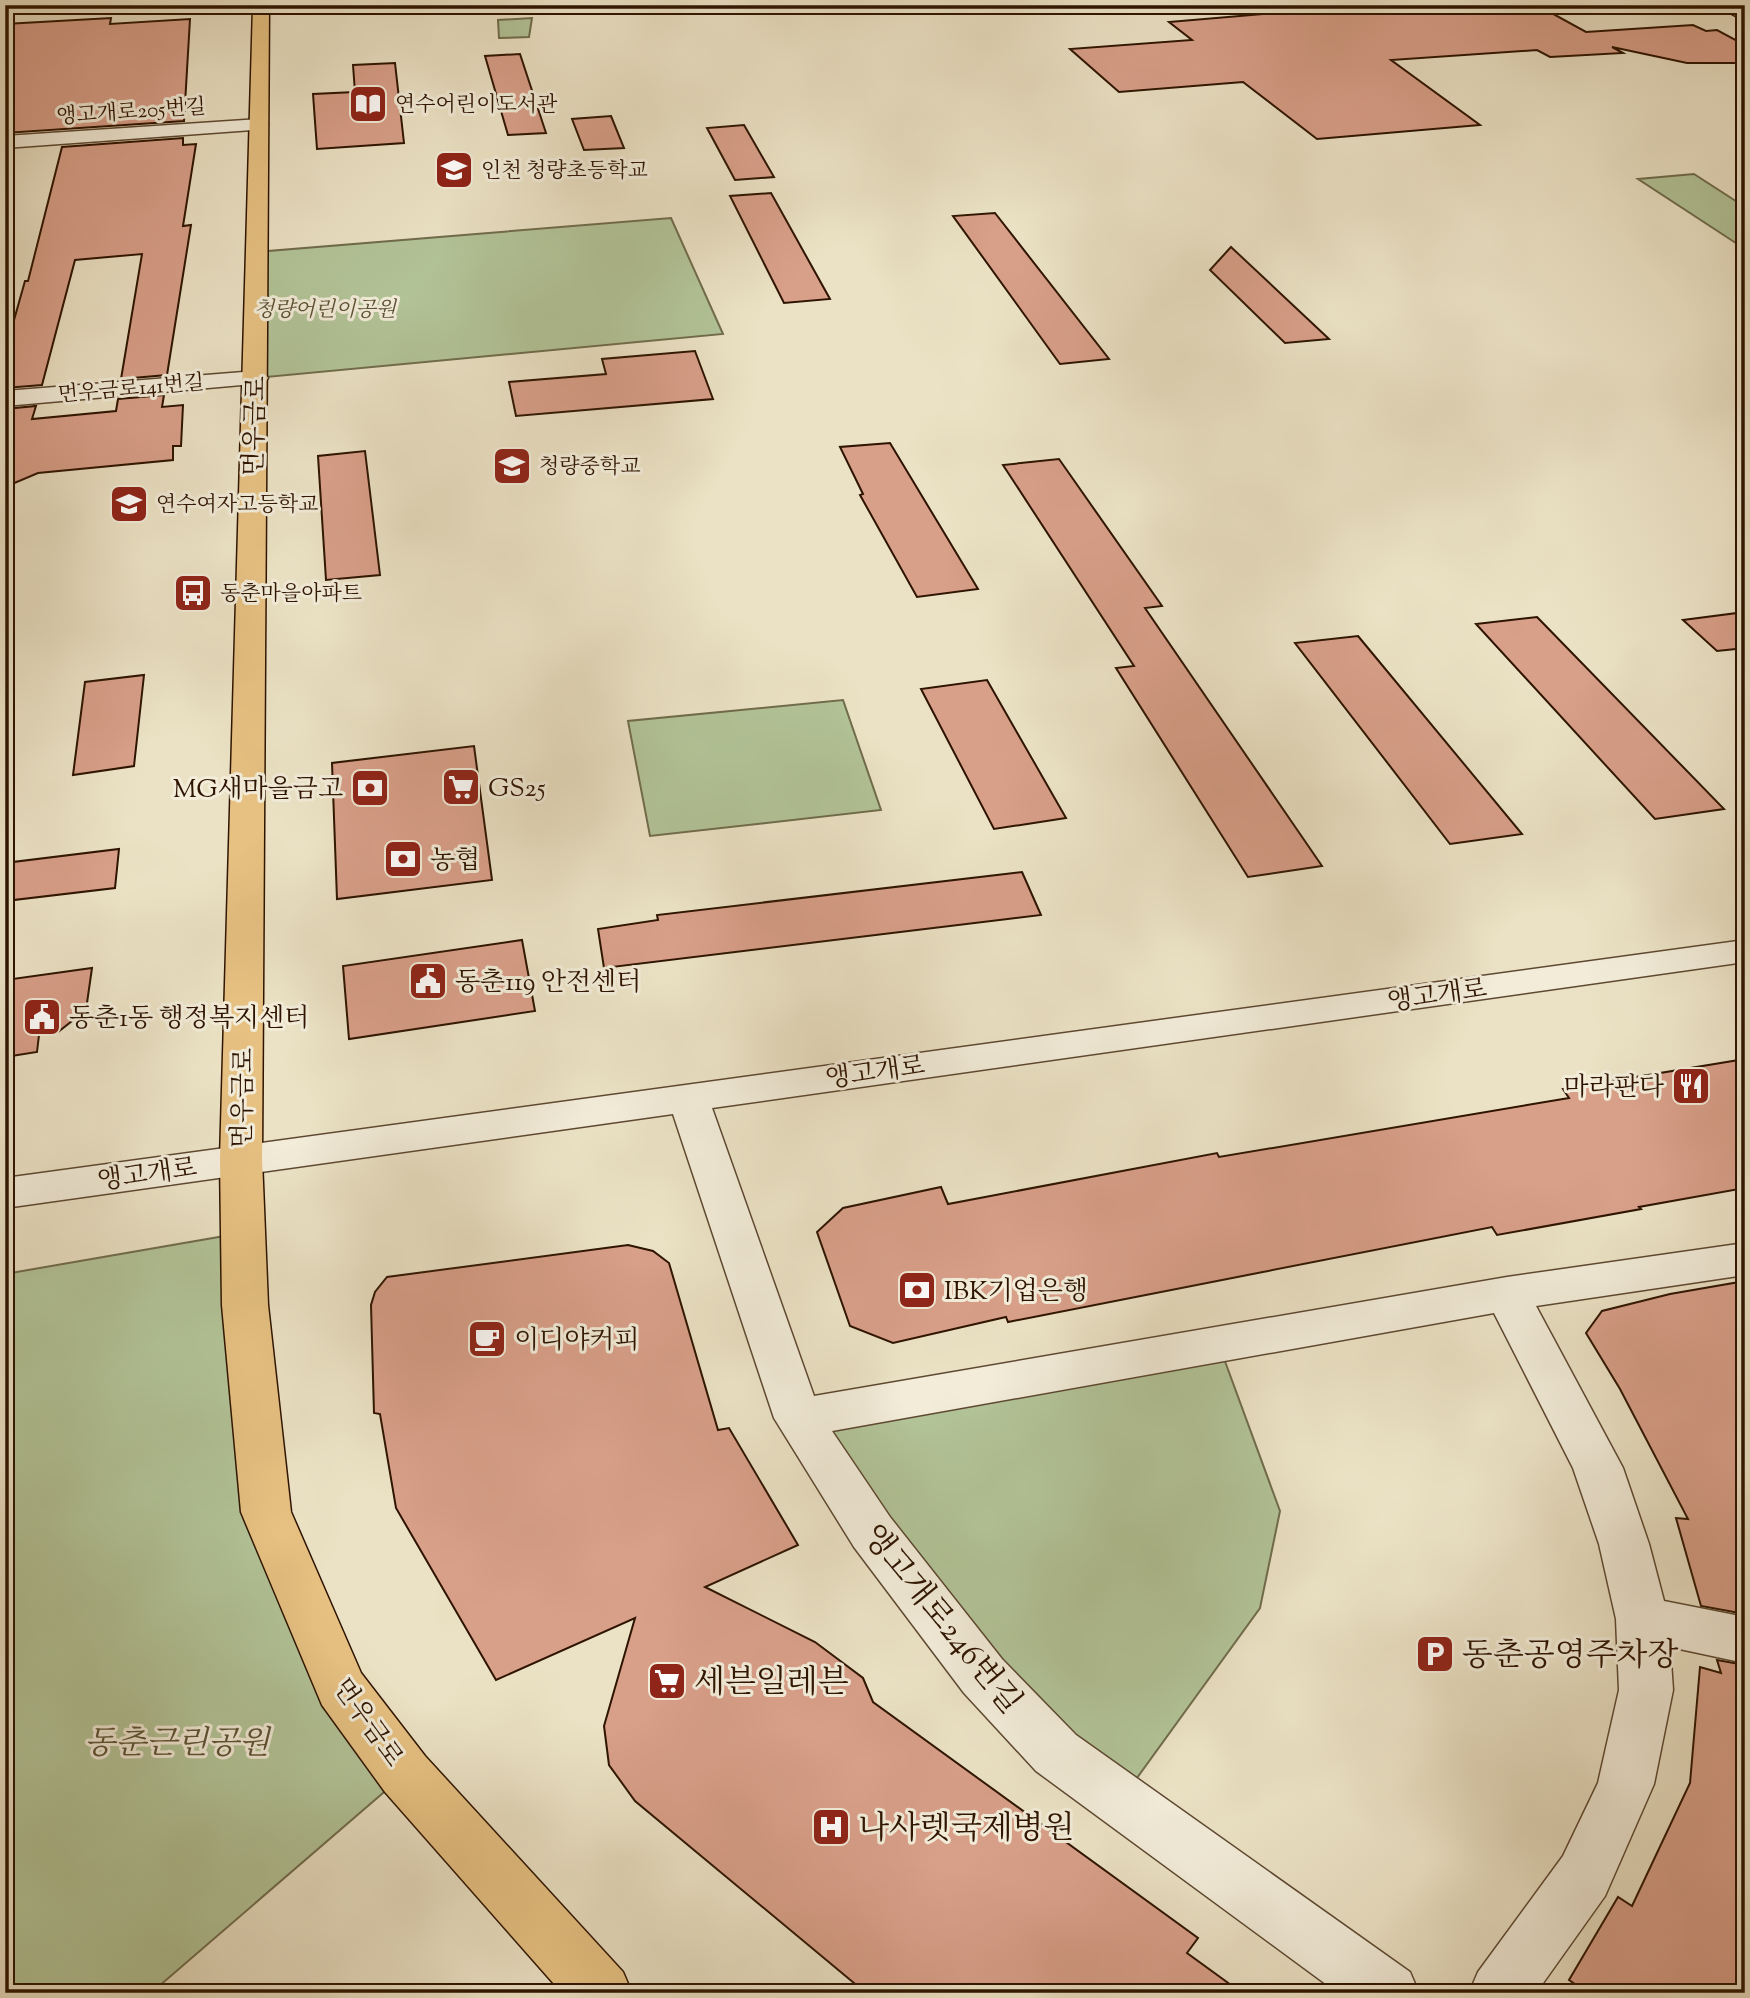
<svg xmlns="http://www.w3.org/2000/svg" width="1750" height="1998" font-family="'Sorts Mill Goudy','Noto Serif KR',serif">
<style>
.green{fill:#b2c498;stroke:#706c4c;stroke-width:2}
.building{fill:#d89f89;stroke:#2e1400;stroke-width:2}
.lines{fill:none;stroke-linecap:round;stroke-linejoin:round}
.minor-casing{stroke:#5d4831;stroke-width:3}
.major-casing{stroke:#2e1400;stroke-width:3}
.minor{fill:#f2ecd9;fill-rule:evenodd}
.major{fill:#e6c182;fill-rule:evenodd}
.labels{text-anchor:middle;stroke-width:6;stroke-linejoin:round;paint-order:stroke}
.far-poi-label{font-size:21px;fill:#2e1400;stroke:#f2ecd9;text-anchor:start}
.far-street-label{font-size:21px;fill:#2e1400;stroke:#f2ecd9}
.far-park-label{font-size:21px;font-style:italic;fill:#5c5235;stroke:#f2ecd9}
.street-label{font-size:26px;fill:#2e1400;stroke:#f2ecd9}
.poi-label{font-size:26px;fill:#2e1400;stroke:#f2ecd9;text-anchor:start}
.near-street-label{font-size:32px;fill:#2e1400;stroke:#f2ecd9}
.near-poi-label{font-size:32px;fill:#2e1400;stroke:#f2ecd9;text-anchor:start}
.near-park-label{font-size:32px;font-style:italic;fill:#5c5235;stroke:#f2ecd9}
</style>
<rect width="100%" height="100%" fill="#ebe2c5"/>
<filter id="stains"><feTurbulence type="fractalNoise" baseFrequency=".00286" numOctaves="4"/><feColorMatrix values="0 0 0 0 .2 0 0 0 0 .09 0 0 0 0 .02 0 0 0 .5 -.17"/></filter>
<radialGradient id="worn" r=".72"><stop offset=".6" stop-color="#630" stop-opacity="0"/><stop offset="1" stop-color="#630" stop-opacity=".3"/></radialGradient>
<!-- green -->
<g class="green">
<path d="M532,18L529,37L499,38L498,20Z"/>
<path d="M1694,174L1745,207V249L1638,179Z"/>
<path d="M671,218L723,334L256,378V252Z"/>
<path d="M843,700L881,810L650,836L628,721Z"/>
<path d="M242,1233L266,1512L405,1774L151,1993H5V1274Z"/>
<path d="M1219,1345L1280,1511L1260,1608L1121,1800L798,1418Z"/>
</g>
<!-- building -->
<g class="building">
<path d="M1370,5H1537L1586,32L1693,25L1706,31L1717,30L1745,45V63H1687L1612,47L1623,53L1550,57L1537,50L1391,60L1480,125L1317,139L1243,82L1119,92L1070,49L1192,40L1169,22Z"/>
<path d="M111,18L110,24L190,19L184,121L5,133V24Z"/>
<path d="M520,54L546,133L508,135L485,56Z"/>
<path d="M395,63L404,143L317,149L313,94L355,92L353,65Z"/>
<path d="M611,116L624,148L584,150L572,119Z"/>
<path d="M744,125L774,177L735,180L707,128Z"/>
<path d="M183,138V145L196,144L183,226L191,225L167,375L121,379L142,254L75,260L42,385L5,388V352L25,281H28L62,147Z"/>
<path d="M771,193L830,299L784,303L730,196Z"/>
<path d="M995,213L1109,359L1060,364L953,216Z"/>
<path d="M1231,247L1329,339L1285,343L1210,270Z"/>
<path d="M695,351L713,399L516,416L509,382L606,374L602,359Z"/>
<path d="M164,395L162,407L183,405L181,446H173V460L38,473L5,487V409L36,406L32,419L116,411L118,399Z"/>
<path d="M890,443L978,589L917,597L860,495L863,494L840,447Z"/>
<path d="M365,451L380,575L326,580L318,456Z"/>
<path d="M1059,459L1162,606L1145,608L1322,866L1248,877L1116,668L1134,666L1003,465Z"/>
<path d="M1745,612V648L1717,651L1683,620Z"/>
<path d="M1537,617L1724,809L1655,819L1476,624Z"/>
<path d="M1358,636L1522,834L1450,844L1295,643Z"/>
<path d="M144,675L134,766L73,775L85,682Z"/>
<path d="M987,680L1066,818L994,829L921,689Z"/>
<path d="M474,746L492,880L337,899L332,763Z"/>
<path d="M119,849L115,888L5,901V863Z"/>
<path d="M1022,872L1041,915L604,968L598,929L658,920L657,915Z"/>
<path d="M522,940L535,1011L349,1039L343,966Z"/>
<path d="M92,968L86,1010L58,1032L39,1035L37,1052L5,1057V980Z"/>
<path d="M1745,1059V1188L1639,1207L1641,1209L1497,1235L1492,1227L1008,1322L1006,1317L893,1343L850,1326L817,1232L843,1208L941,1187L948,1204L1217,1153L1219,1157L1569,1098L1563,1089Z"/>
<path d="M628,1245L653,1251L669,1263L718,1430L729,1428L798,1545L705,1587L815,1642L863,1678L873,1702L1198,1938L1187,1953L1242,1993H866L635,1801L609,1765L604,1726L635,1618L496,1680L396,1508L380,1414L374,1413L371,1305L375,1292L387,1277Z"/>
<path d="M1745,1281V1614L1701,1606L1676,1518L1688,1519L1620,1389L1586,1333L1602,1311L1670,1294Z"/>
<path d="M1717,1660L1745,1665V1993H1588L1569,1980L1618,1897L1632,1906L1690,1783L1700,1667L1721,1673Z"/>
</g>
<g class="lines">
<defs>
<g id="minor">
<path d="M259,119L266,121L268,125L266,129L5,148V136Z"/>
<path d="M256,371L265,373L268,378L265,383L5,406V391Z"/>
<path d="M1745,940V962L712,1108L814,1396L1507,1277L1745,1243V1275L1536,1306L1623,1468L1649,1544L1664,1601L1745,1617V1663L1670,1647L1673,1690L1654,1784L1605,1896L1536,1993H1469L1478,1972L1563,1856L1598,1783L1619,1690L1616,1619L1599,1544L1573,1468L1494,1313L832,1431L890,1517L1002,1659L1076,1735L1410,1972L1419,1993H1338L1036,1771L964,1693L854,1547L774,1418L673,1114L5,1208V1178Z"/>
</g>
<g id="major">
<path d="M253,5H269L262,1159L268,1305L291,1512L361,1673L425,1756L623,1972L632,1993H562L385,1792L322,1705L241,1512L222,1305L220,1159Z"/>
<path d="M1715,5H1736L1745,10V21Z"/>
</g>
</defs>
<!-- minor casing -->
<use href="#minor" class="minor-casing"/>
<!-- major casing -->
<use href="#major" class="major-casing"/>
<!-- minor -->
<use href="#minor" class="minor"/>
<!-- major -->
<use href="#major" class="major"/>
</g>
<!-- icons -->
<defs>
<symbol id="library-square" viewBox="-11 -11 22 22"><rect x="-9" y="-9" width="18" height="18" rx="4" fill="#8f2418" stroke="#f2ecd9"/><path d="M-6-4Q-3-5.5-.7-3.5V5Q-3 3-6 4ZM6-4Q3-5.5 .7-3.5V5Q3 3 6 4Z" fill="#fff"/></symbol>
<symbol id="school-square" viewBox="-11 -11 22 22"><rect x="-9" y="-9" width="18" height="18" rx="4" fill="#8f2418" stroke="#f2ecd9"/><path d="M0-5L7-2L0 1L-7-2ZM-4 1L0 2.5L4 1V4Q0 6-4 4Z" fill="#fff"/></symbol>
<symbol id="bus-square" viewBox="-11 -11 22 22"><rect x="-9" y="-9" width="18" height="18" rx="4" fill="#8f2418" stroke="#f2ecd9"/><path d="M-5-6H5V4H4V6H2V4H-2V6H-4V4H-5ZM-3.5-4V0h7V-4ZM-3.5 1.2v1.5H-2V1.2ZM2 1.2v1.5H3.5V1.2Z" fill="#fff"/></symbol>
<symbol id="supermarket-square" viewBox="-11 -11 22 22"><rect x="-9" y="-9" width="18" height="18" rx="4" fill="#8f2418" stroke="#f2ecd9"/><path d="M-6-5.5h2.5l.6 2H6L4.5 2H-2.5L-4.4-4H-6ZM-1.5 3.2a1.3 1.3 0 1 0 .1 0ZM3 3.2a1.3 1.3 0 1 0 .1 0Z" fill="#fff"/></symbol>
<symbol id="bank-square" viewBox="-11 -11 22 22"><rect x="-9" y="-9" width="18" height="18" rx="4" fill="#8f2418" stroke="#f2ecd9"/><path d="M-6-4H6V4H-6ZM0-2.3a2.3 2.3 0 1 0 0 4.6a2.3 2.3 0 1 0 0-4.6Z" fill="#fff"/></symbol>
<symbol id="civic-square" viewBox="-11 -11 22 22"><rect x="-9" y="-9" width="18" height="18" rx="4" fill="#8f2418" stroke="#f2ecd9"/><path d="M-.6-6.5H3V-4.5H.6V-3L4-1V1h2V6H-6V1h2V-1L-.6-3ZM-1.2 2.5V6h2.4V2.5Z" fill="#fff"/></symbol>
<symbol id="restaurant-square" viewBox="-11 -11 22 22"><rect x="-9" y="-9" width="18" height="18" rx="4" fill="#8f2418" stroke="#f2ecd9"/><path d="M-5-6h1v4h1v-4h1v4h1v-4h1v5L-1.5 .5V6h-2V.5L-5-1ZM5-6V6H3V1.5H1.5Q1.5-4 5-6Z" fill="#fff"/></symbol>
<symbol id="cafe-square" viewBox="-11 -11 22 22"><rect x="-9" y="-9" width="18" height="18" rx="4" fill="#8f2418" stroke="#f2ecd9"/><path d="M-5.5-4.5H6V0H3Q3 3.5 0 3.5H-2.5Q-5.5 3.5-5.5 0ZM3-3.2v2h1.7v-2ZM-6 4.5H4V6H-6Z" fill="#fff"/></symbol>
<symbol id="parking-square" viewBox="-11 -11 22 22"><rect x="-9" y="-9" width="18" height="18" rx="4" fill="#8f2418" stroke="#f2ecd9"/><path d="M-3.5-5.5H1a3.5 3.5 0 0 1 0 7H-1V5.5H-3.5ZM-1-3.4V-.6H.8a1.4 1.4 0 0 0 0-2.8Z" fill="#fff"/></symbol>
<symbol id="hospital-square" viewBox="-11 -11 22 22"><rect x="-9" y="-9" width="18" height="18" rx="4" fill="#8f2418" stroke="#f2ecd9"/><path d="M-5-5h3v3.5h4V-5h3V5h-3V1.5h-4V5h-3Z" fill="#fff"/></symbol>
</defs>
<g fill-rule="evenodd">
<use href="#library-square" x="346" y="82" width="44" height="44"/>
<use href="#school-square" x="432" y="148" width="44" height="44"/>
<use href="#school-square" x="490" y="444" width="44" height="44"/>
<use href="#school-square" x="107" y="482" width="44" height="44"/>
<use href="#bus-square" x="171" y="571" width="44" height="44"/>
<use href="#supermarket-square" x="439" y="765" width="44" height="44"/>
<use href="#bank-square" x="348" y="766" width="44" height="44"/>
<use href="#bank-square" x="381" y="837" width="44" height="44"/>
<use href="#civic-square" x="406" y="959" width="44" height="44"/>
<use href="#civic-square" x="20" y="995" width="44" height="44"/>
<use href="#restaurant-square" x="1669" y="1064" width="44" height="44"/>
<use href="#bank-square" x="895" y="1268" width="44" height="44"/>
<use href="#cafe-square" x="465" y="1317" width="44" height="44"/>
<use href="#parking-square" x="1413" y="1632" width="44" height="44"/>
<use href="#supermarket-square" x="645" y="1659" width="44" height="44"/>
<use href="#hospital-square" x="809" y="1805" width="44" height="44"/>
</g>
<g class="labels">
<!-- far-poi labels -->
<g class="far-poi-label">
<text x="395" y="111">연수어린이도서관</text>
<text x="481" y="177">인천 청량초등학교</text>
<text x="539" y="473">청량중학교</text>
<text x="156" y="511">연수여자고등학교</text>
<text x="220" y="600">동춘마을아파트</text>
</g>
<!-- far-street labels -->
<g class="far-street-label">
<text transform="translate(131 111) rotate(-4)" y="7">앵고개로205번길</text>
<text transform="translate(131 388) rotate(-5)" y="7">먼우금로141번길</text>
</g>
<!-- far-park labels -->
<g class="far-park-label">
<text x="325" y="316">청량어린이공원</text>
</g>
<!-- street labels -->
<g class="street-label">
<text transform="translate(254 426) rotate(-88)" y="9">먼우금로</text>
<text transform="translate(1437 994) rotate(-8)" y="9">앵고개로</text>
<text transform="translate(875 1071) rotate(-8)" y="9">앵고개로</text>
<text transform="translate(242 1098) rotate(-89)" y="9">먼우금로</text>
<text transform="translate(147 1173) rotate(-8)" y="9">앵고개로</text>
<text transform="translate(369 1722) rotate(55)" y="9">먼우금로</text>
</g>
<!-- poi labels -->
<g class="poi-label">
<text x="488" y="796">GS25</text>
<text x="343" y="797" text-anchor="end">MG새마을금고</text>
<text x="430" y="868">농협</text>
<text x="455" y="990">동춘119 안전센터</text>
<text x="69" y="1026">동춘1동 행정복지센터</text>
<text x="1664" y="1095" text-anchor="end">마라판다</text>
<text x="944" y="1299">IBK기업은행</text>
<text x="514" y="1348">이디야커피</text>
</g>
<!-- near-street labels -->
<g class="near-street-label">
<text transform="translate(943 1618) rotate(51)" y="11">앵고개로246번길</text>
</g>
<!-- near-poi labels -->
<g class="near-poi-label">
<text x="1462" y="1665">동춘공영주차장</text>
<text x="694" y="1692">세븐일레븐</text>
<text x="858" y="1838">나사렛국제병원</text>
</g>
<!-- near-park labels -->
<g class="near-park-label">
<text x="177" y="1753">동춘근린공원</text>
</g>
</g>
<!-- margin -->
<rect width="1750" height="1998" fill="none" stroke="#ebe2c5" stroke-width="28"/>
<rect x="7" y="7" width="1736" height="1984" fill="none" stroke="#2e1400" stroke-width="3.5"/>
<rect x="14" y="14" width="1722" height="1970" fill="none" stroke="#2e1400" stroke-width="2"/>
<rect width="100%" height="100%" filter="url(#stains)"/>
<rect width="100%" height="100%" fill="url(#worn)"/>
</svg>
